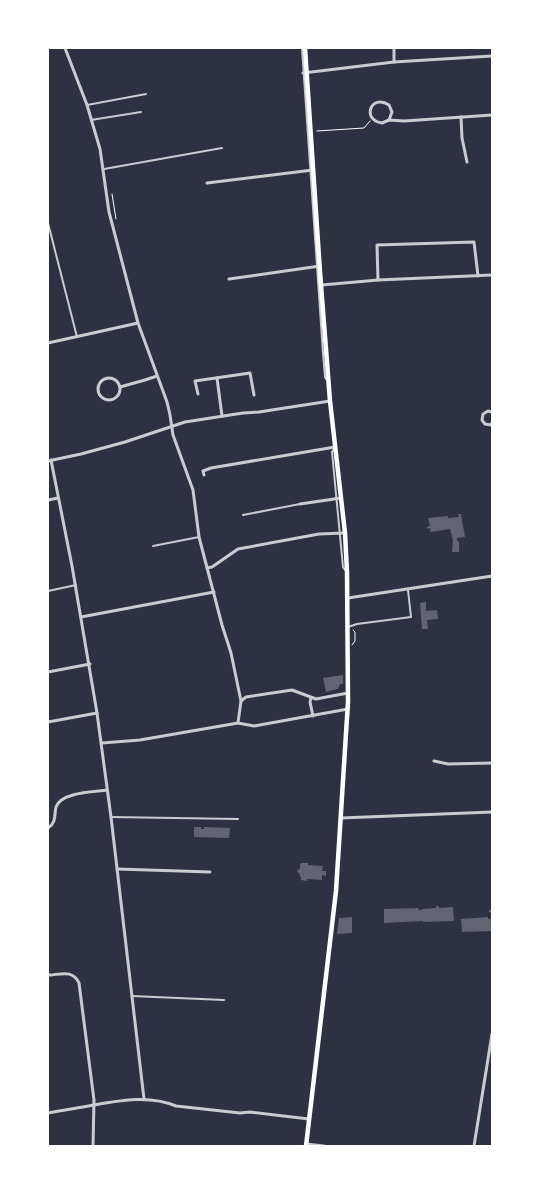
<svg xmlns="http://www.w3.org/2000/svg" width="540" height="1194" font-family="Helvetica,sans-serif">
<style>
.building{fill:#626471}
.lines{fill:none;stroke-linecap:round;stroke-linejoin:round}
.path{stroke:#fff;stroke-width:1}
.service{stroke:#caccd0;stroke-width:2}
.minor{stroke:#caccd0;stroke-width:3}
.secondary{stroke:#fff;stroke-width:4.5}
</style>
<rect width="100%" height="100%" fill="#2d3142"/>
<!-- building -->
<g class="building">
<path d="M458,514H461L465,537L457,538V541H459V552H452L453,540L450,529L430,532V528L427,529V527L430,526L428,518L448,516V518L459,517Z"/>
<path d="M426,602V611L437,610L438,619L427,620L428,629H422L420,603Z"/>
<path d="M343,675V684H340L338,689L326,692L323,678Z"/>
<path d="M194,827H201V829H204V827L230,828L229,838L194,837Z"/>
<path d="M302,863H308V865L323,866L322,871H326V876L322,875V880L307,879V881L301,880V877H300V875L297,871L300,868V864Z"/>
<path d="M436,906H439V908L453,907L454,921L423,922V921L384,923V909L418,908L419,910H422V909L436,908Z"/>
<path d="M489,910H492V931L462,932L461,919L488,917V919H491V913L489,912Z"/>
<path d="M352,917V933L337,934L339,918Z"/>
</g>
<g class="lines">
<!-- path -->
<g class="path">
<path d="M317,131L364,128L370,121"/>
<path d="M112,194L116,219"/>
<path d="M352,645L355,641V632L353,630"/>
</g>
<!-- service -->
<g class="service">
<path d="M302,48L323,353L325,377L326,379"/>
<path d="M87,105L146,94"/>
<path d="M91,120L141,112"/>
<path d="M104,169L222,148"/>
<path d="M48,223L77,337"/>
<path d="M334,449L332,452L343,567L345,570"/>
<path d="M243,515L300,504"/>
<path d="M153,546L199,537"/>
<path d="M48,591L76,585"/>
<path d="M348,627L357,624L411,617L408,590"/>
<path d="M111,817L238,819"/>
<path d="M132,996L224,1000"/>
</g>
<!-- minor -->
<g class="minor">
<path d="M65,48L87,105L100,149L109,212L138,323L167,402L170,415L173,435L193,490L199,537L222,625L231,653L241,701"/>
<path d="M394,48V62"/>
<path d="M303,73L394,62L492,56"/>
<path d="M461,117L462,138L467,162"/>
<path d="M389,120L392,112L389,105C371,93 361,120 382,123L389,120L404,121L492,115"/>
<path d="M207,183L313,170"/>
<path d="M229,279L320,266"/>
<path d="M378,280L377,245L474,242L478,276"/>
<path d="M322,285L378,280L492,275"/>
<path d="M48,343L138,323"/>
<circle cx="109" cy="389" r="11"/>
<path d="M217,378L222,416"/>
<path d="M120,387L145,380L157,376"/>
<path d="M198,394L195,381L250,373L254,395"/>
<path d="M492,412L488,411L483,414L482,420L485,424L491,425L492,423"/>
<path d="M51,460L72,566L97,713L111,817L144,1099"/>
<path d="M48,461L81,454L125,442L185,422L243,413L259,412L330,401"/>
<path d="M204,475L203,471L211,468L335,447"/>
<path d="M48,500L58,498"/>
<path d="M300,504L341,498"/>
<path d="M207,568L212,567L238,549L319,534L345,533"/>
<path d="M348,598L492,576"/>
<path d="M81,617L214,592"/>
<path d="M48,672L90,664"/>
<path d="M311,698L310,702L313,716"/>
<path d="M348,709L254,726L238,723L241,701L246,697L292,690L316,699L348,693"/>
<path d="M48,722L97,713"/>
<path d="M102,743L140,740L238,723"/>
<path d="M434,761L448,764L492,763"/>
<path d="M341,818L492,812"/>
<path d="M48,828C57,822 54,815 56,807C61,792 94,792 107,790"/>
<path d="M117,869L210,872"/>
<path d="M48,974L50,975C62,974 73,970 79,983L94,1100L93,1146"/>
<path d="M48,1113C63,1110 79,1108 94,1105C122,1100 150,1095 176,1106L240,1113L250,1112L309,1119"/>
<path d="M306,1144L324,1146"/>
<path d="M474,1146L492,1034"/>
</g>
<!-- secondary -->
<path class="secondary" d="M305,48L320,272L330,401L345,533L347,572L348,702L336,891L306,1146"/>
</g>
<!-- border -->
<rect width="540" height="1194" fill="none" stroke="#ffffff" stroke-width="98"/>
</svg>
